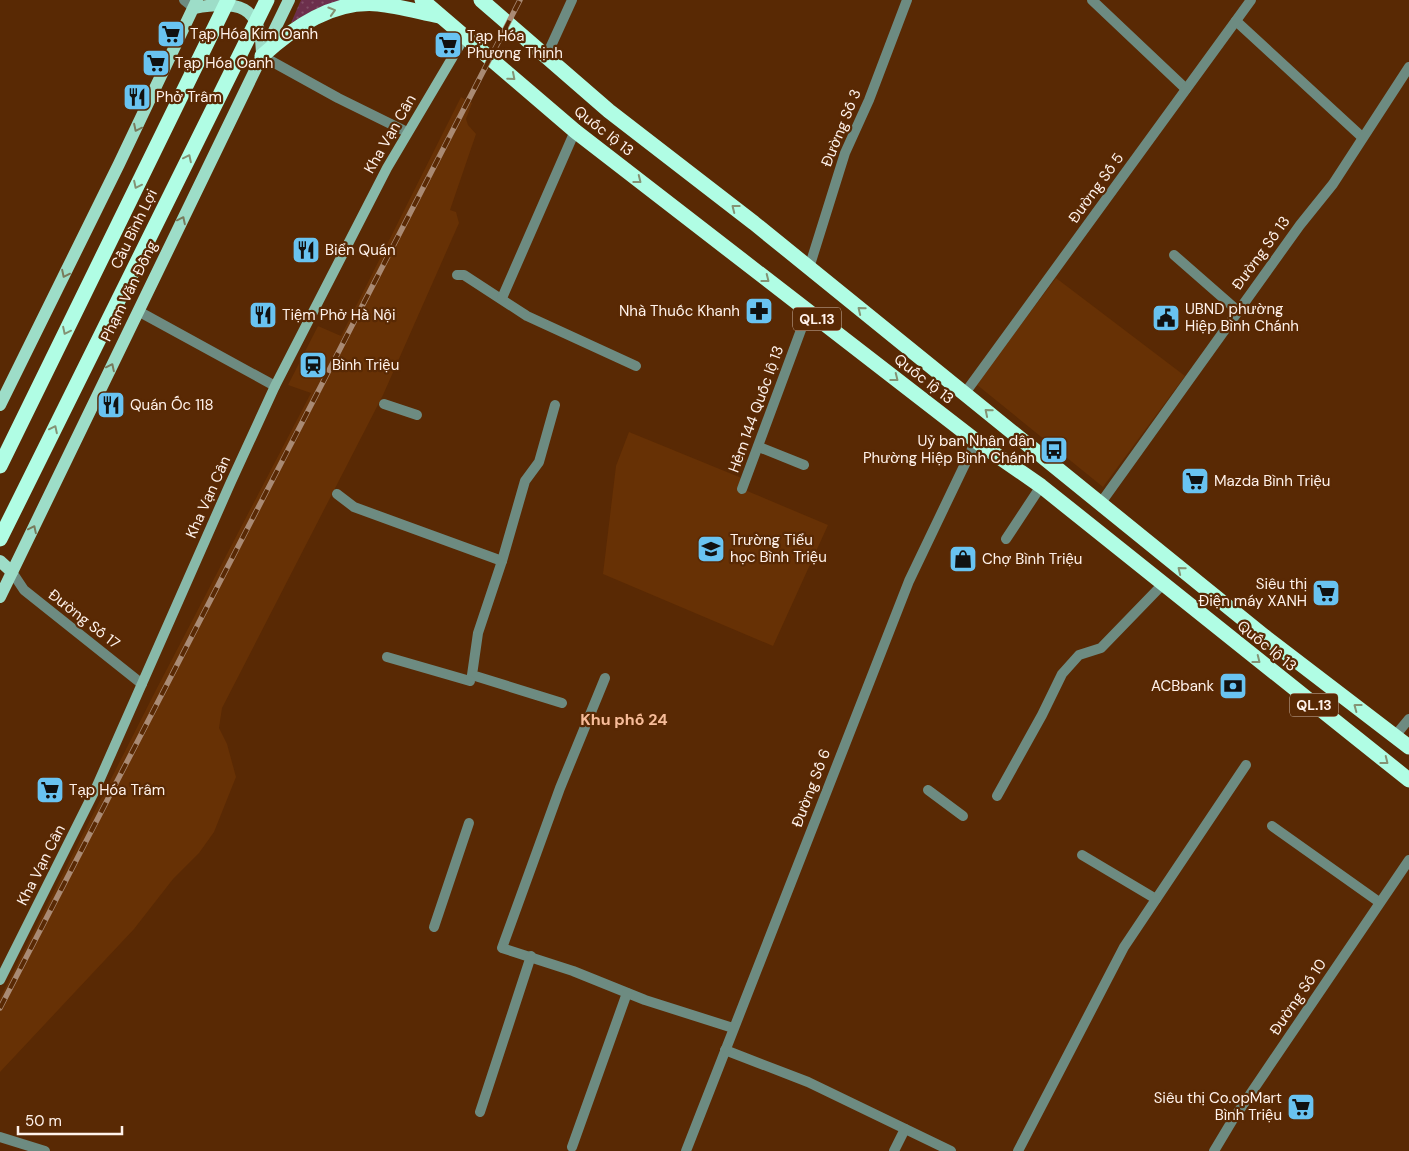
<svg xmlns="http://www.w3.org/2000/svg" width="1409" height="1151" font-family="'DM Sans',sans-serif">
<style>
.built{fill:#673105}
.grass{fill:url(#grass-dots)}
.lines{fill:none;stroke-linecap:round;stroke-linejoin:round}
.street{stroke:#6d8b81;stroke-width:10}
.secondary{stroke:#88b9a9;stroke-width:10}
.primary{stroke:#9dddc8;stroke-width:12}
.highway{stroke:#b0fde4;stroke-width:15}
.rail-casing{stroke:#a98a74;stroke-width:5.5}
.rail{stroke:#592904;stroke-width:4;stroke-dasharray:11;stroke-linecap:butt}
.oneway{stroke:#849374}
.oneway2{stroke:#787a5c}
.labels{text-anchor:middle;stroke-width:4.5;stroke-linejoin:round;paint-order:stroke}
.shield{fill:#592904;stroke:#cdb6a6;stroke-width:1}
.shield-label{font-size:14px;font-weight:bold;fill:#fff2eb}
.poi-label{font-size:15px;fill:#fff2eb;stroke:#592904;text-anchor:start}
.street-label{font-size:15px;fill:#fff2eb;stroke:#592904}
.neighbourhood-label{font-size:16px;font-weight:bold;fill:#f7bc99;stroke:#592904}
</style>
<defs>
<pattern id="grass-dots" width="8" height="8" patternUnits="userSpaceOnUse" patternTransform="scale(1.25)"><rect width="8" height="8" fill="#6c2f4c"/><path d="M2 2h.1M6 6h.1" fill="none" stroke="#824e66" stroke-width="1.8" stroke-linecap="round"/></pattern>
</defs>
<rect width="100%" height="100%" fill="#592904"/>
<!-- built -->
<g class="built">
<path d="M461,97L472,103L466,119L468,125L476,134L450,210L456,212L459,223L383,395L222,708L219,728L227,744L236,777L214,832L199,853L173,879L134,929L0,1072V998L156,690L311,393L288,385L318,326L341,336Z"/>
<path d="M1056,278L1185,376L1103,487L976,384Z"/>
<path d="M629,432L744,479L740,488L828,525L773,646L603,574L616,466Z"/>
</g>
<!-- grass -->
<path class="grass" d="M301,0H346L314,10L291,23Z"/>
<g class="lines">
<!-- street -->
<g class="street">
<path d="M184,0L194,8"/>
<path d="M1092,0L1186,89"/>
<path d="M1236,21L1362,137"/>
<path d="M262,56L338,98L407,132"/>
<path d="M546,57L572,0"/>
<path d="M1174,255L1238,311"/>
<path d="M809,268L845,153L869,100L907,0"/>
<path d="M457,275H464L527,316L636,366"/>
<path d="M502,298L575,131"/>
<path d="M138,311L275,386"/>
<path d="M965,393L1251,0"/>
<path d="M384,404L417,415"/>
<path d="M555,405L539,462L525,481L502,561L478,633L472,675L562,703"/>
<path d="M759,447L804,465"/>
<path d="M742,489L808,311"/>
<path d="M337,494L354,507L502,561"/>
<path d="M1100,504L1300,225L1333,184L1409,67"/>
<path d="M1006,539L1041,486"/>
<path d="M12,572L24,590L142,684"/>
<path d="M387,657L470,681"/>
<path d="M605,678L560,788L502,948L573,971L645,1000L733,1028"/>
<path d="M1395,736L1409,719"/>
<path d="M928,790L963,816"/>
<path d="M997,796L1042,715L1062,674L1079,655L1101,648L1163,584"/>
<path d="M1272,826L1379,902"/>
<path d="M1082,855L1156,899"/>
<path d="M434,927L469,823"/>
<path d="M725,1050L808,1082L951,1151"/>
<path d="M480,1112L531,956"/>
<path d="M0,1137L45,1151"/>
<path d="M572,1147L627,993"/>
<path d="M686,1151L909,581L976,441"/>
<path d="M894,1151L905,1129"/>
<path d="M1018,1151L1124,947L1246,765"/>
<path d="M1214,1151L1232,1121L1409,860"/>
</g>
<!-- secondary -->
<path class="secondary" d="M0,980L96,788L230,484L275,386L387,168L464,38"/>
<!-- primary -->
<g class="primary">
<path d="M194,8C238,0 261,5 262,53"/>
<path d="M0,405L119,164L197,0"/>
<path d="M0,561L12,572"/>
<path d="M0,597L289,0"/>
</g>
<!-- highway -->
<g class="highway">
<path d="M422,0L575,131L976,441L1041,486L1409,780"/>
<path d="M481,0L609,111L754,223L1264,636L1409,747"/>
<path d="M262,56C294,27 333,0 378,4C398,6 419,12 439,16"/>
<path d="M0,466L228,0"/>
<path d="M0,539L267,0"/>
</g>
<defs>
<path id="rail" d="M0,1008L520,0"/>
</defs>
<!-- rail casing -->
<use href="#rail" class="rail-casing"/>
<!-- rail -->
<use href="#rail" class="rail"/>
</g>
<!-- one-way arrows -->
<defs><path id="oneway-chevron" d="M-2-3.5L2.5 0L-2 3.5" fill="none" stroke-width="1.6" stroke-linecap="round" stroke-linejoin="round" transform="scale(1.25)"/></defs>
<g class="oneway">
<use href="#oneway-chevron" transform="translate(332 11) rotate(-17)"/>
<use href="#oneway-chevron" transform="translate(512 77) rotate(41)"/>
<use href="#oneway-chevron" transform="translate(188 158) rotate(-64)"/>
<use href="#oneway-chevron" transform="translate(638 180) rotate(38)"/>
<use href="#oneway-chevron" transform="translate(137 185) rotate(116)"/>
<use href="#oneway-chevron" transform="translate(735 208) rotate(-142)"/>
<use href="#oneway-chevron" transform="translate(766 279) rotate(38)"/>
<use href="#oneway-chevron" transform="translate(861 310) rotate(-141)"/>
<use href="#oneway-chevron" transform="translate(66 331) rotate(116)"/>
<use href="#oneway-chevron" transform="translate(895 378) rotate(38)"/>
<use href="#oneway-chevron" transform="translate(988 412) rotate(-140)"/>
<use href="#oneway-chevron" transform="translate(54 429) rotate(-64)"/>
<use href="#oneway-chevron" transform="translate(1181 570) rotate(-141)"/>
<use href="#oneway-chevron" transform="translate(1257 660) rotate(38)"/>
<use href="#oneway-chevron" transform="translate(1357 707) rotate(-143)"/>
<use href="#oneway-chevron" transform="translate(1385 761) rotate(38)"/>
</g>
<g class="oneway2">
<use href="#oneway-chevron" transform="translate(137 128) rotate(116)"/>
<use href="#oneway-chevron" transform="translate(182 220) rotate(-64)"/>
<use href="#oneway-chevron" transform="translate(65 274) rotate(116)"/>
<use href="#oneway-chevron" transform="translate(111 367) rotate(-64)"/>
<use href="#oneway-chevron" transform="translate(33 529) rotate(-64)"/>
</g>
<!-- icons -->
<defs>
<symbol id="supermarket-square" viewBox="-11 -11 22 22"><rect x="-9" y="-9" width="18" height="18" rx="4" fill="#69c3f1" stroke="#592904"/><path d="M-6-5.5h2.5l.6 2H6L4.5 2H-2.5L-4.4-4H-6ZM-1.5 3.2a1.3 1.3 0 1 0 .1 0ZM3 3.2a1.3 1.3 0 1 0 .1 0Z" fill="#111"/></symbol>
<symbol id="restaurant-square" viewBox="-11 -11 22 22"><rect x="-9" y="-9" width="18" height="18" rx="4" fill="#69c3f1" stroke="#592904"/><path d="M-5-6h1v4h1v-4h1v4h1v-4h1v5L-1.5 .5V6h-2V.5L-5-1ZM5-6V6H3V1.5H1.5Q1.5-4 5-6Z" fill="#111"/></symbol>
<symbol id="pharmacy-square" viewBox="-11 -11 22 22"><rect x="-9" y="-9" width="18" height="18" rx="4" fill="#69c3f1" stroke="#592904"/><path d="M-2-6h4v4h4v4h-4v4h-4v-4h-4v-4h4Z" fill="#111"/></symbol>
<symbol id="civic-square" viewBox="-11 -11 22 22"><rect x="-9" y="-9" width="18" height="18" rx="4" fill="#69c3f1" stroke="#592904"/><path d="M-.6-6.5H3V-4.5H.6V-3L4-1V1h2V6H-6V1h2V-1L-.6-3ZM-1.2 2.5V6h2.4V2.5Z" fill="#111"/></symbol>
<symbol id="station-square" viewBox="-11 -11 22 22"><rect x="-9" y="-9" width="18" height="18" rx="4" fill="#69c3f1" stroke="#592904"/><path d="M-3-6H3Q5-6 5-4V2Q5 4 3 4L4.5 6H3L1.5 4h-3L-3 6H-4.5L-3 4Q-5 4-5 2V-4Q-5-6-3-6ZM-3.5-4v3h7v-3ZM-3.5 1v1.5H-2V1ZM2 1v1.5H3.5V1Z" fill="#111"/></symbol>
<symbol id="bus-square" viewBox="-11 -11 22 22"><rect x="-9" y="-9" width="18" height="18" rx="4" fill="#69c3f1" stroke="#592904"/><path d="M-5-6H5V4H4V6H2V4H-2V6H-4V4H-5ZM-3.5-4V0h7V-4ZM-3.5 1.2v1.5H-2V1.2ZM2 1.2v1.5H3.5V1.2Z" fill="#111"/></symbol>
<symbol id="school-square" viewBox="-11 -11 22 22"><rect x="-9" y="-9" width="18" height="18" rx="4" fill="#69c3f1" stroke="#592904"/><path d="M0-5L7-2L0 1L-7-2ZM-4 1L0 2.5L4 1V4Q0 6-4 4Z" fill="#111"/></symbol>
<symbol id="shop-square" viewBox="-11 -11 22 22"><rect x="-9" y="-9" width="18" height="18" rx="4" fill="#69c3f1" stroke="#592904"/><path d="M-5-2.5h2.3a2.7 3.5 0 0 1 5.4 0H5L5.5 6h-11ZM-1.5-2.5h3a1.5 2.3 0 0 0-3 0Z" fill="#111"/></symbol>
<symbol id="bank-square" viewBox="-11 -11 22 22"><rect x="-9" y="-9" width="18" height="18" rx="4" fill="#69c3f1" stroke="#592904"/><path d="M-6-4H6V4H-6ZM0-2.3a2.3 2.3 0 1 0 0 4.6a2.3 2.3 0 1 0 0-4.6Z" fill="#111"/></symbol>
</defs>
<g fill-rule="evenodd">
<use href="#supermarket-square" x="155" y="18" width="32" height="32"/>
<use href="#supermarket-square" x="432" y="29" width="32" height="32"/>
<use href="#supermarket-square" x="140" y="47" width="32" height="32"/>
<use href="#restaurant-square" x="121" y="81" width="32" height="32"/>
<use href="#restaurant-square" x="290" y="234" width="32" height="32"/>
<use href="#pharmacy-square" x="743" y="295" width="32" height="32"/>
<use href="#restaurant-square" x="247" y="299" width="32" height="32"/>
<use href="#civic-square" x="1150" y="302" width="32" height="32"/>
<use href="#station-square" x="297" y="349" width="32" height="32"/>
<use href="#restaurant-square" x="95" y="389" width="32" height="32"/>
<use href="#bus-square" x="1038" y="434" width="32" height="32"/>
<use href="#supermarket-square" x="1179" y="465" width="32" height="32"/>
<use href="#school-square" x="695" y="533" width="32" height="32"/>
<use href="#shop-square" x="947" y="543" width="32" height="32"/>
<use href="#supermarket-square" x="1310" y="577" width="32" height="32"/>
<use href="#bank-square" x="1217" y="670" width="32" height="32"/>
<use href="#supermarket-square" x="34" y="774" width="32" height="32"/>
<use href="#supermarket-square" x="1285" y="1091" width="32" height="32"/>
</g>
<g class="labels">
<!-- shield labels -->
<g class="shield">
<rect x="793" y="307.5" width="48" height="23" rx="4"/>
<rect x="1290" y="693.5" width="48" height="23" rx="4"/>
</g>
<g class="shield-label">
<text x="817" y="324">QL.13</text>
<text x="1314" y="710">QL.13</text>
</g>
<!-- poi labels -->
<g class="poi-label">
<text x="190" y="39">Tạp Hóa Kim Oanh</text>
<text x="467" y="41">Tạp Hóa<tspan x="467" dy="17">Phương Thịnh</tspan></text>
<text x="175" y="68">Tạp Hóa Oanh</text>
<text x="156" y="102">Phở Trâm</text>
<text x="325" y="255">Biển Quán</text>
<text x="1185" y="314">UBND phường<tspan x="1185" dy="17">Hiệp Bình Chánh</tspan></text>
<text x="740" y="316" text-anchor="end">Nhà Thuốc Khanh</text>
<text x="282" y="320">Tiệm Phở Hà Nội</text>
<text x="332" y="370">Bình Triệu</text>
<text x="130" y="410">Quán Ốc 118</text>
<text x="1035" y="446" text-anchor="end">Uỷ ban Nhân dân<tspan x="1035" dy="17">Phường Hiệp Bình Chánh</tspan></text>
<text x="1214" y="486">Mazda Bình Triệu</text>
<text x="730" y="545">Trường Tiểu<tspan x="730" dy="17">học Bình Triệu</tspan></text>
<text x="982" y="564">Chợ Bình Triệu</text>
<text x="1307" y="589" text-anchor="end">Siêu thị<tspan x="1307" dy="17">Điện máy XANH</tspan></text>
<text x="1214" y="691" text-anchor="end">ACBbank</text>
<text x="69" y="795">Tạp Hóa Trâm</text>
<text x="1282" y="1103" text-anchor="end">Siêu thị Co.opMart<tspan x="1282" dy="17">Bình Triệu</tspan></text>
</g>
<!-- street labels -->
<g class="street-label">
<text transform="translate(841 128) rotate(-68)" y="5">Đường Số 3</text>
<text transform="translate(604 131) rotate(38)" y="5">Quốc lộ 13</text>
<text transform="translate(390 134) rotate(-60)" y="5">Kha Vạn Cân</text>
<text transform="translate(1096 188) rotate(-54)" y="5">Đường Số 5</text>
<text transform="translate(134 229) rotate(-64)" y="5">Cầu Bình Lợi</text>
<text transform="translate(1261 253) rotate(-54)" y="5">Đường Số 13</text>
<text transform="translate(129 291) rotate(-64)" y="5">Phạm Văn Đồng</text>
<text transform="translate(924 379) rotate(38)" y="5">Quốc lộ 13</text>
<text transform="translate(756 409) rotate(-70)" y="5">Hẻm 144 Quốc lộ 13</text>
<text transform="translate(208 497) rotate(-66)" y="5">Kha Vạn Cân</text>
<text transform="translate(84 619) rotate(38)" y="5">Đường Số 17</text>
<text transform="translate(1267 646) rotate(39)" y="5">Quốc lộ 13</text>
<text transform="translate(811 788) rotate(-69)" y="5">Đường Số 6</text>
<text transform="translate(41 865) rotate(-63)" y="5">Kha Vạn Cân</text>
<text transform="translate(1298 997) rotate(-56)" y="5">Đường Số 10</text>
</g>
<!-- neighbourhood labels -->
<g class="neighbourhood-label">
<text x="624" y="725">Khu phố 24</text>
</g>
</g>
<!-- scale -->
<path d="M18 1126v8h104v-8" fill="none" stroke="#fff2eb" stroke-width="2.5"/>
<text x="25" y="1126" font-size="15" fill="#fff2eb" stroke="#592904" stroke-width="4" paint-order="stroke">50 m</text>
</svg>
